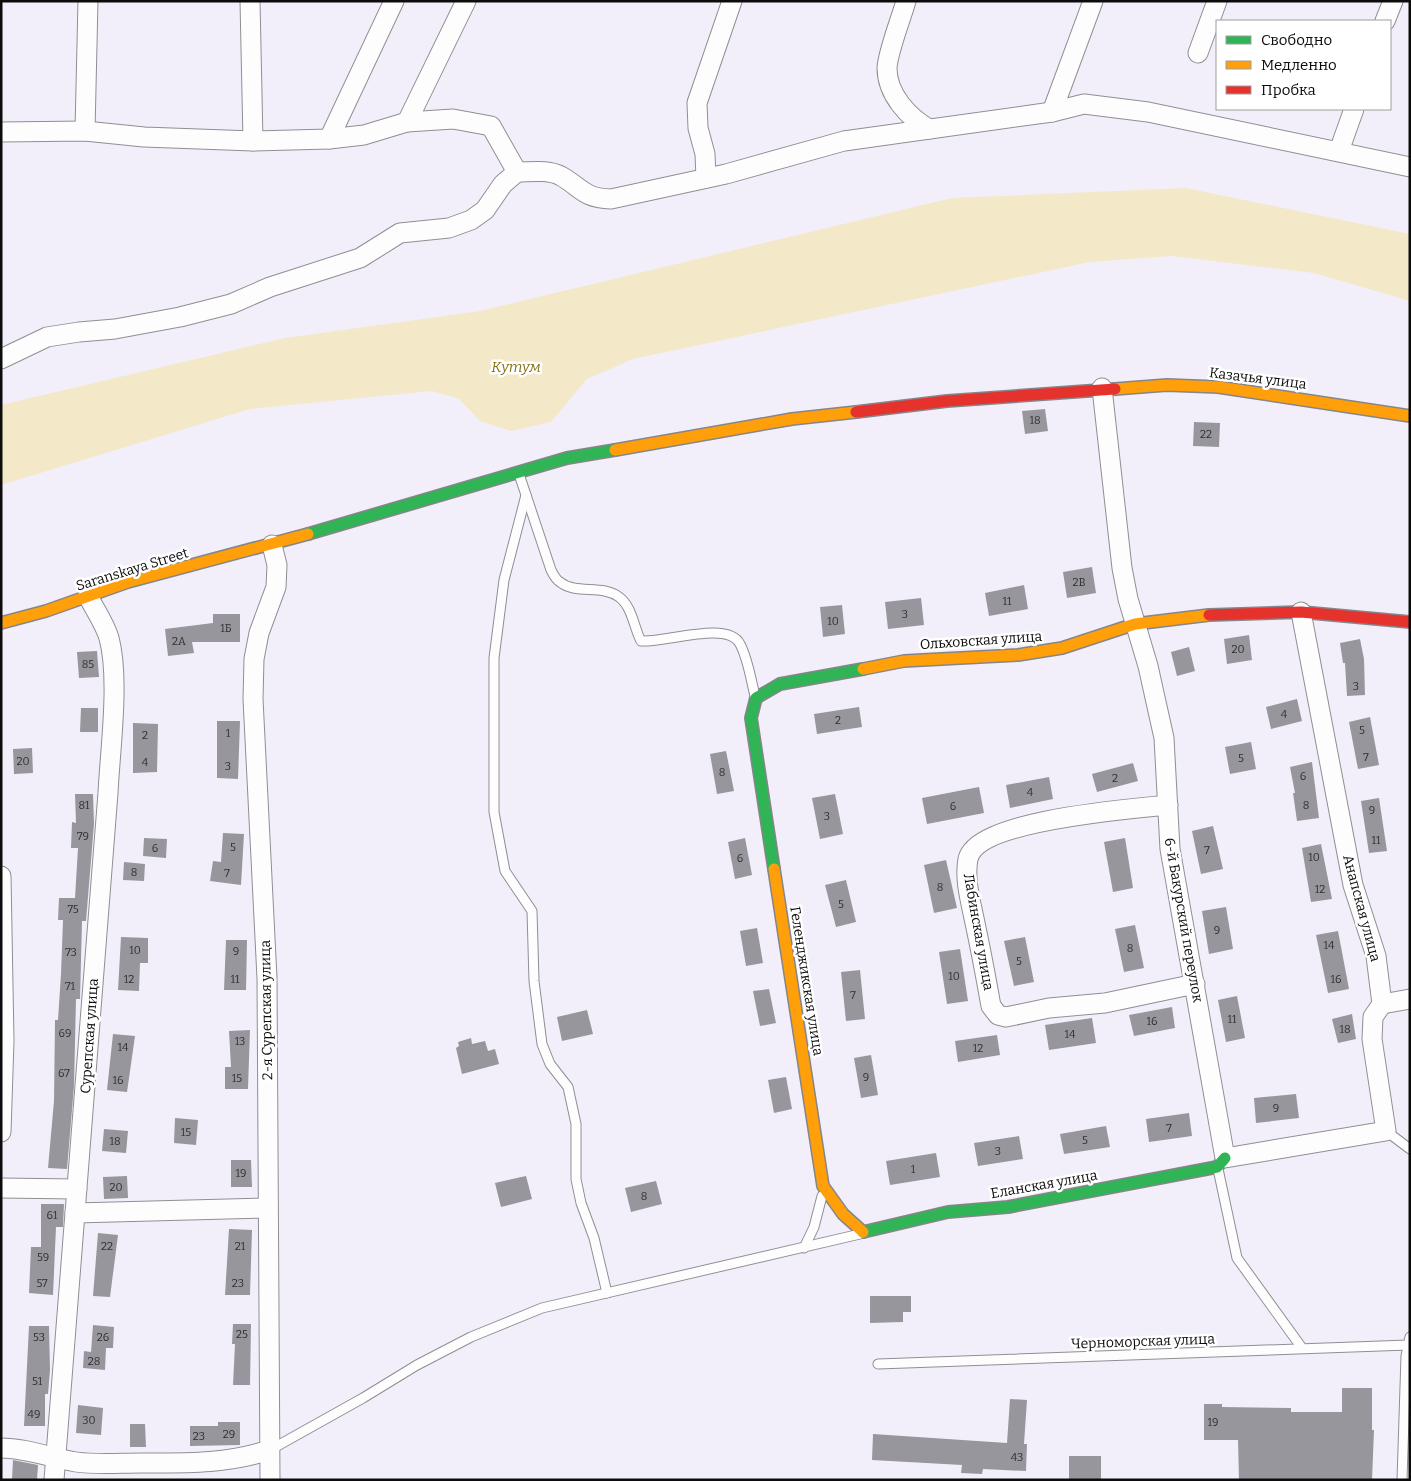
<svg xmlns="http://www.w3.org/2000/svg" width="1411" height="1481" font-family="Bitter,serif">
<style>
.water{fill:#f3e9c8}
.building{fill:#97969c}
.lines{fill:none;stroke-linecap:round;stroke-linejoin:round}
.lane-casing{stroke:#908e93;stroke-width:11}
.street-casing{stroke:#908e93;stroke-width:21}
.fast-casing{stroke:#86858a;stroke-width:14}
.slow-casing{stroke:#86858a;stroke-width:14}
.jam-casing{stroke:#86858a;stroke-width:14}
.lane{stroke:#fdfdfe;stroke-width:9}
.street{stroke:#fdfdfe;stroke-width:19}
.fast{stroke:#30b455;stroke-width:11}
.slow{stroke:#ff9f0a;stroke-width:11}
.jam{stroke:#e5322d;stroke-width:11}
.labels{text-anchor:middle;stroke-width:5;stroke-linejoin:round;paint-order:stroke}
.number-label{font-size:11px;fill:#2f2e30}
.street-label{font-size:14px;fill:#0c0c0c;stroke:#fff}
.water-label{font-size:15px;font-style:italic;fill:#857419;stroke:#fff}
</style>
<rect width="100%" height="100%" fill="#f2effa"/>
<!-- water -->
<path class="water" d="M1186,188L1410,234V301L1314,273L1171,256L1090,262L633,359L587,379L551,422L511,431L480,421L459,399L432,391L250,409L1,485V405L285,338L480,311L952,198Z"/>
<!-- building -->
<g class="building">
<path d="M1045,409L1048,431L1025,434L1022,411Z"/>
<path d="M1194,422L1220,423L1219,447L1193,446Z"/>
<path d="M1092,567L1096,593L1067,598L1063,572Z"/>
<path d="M1024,585L1028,609L989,616L985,593Z"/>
<path d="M921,598L924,625L888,629L885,602Z"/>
<path d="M842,605L845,634L823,637L820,607Z"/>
<path d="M213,614H240V642H192L194,653L168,656L165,629L213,623Z"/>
<path d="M1249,635L1252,660L1227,664L1224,639Z"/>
<path d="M1360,639L1364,659L1365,695L1347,696L1345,663H1343L1340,643Z"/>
<path d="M1189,647L1195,671L1177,676L1171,652Z"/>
<path d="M97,651L99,677L79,678L77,652Z"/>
<path d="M1297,699L1302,721L1271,729L1266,707Z"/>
<path d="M859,707L862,727L817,734L814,714Z"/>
<path d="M81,708H98V732H80Z"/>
<path d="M1370,717L1379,765L1358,769L1349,722Z"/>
<path d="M217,721H240L238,779L217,778Z"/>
<path d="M133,723L158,724L157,772L133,773Z"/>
<path d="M1251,742L1256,769L1230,774L1225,747Z"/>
<path d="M32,748L33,773L14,774L13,749Z"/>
<path d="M726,751L734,791L717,794L710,754Z"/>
<path d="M1312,762L1319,818L1297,821L1293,793H1295L1290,767Z"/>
<path d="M1133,763L1138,781L1097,792L1092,774Z"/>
<path d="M1049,777L1053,799L1010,808L1006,785Z"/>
<path d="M979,787L984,813L927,824L922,798Z"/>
<path d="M75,794H93L94,824L86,921H82L80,999H76L74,1086L67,1169L48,1168L54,1101L55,1020H58L61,974L63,920H58L59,898H75L78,848H71L72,822L76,823Z"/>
<path d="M835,794L843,834L820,839L812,798Z"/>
<path d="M1379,798L1387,851L1369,853L1361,801Z"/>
<path d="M1213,826L1223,869L1201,874L1192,831Z"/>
<path d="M223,833L244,834L241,885L210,881L213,861L221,862Z"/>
<path d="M144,838L167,839L166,858L143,856Z"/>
<path d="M745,838L752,875L735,879L728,842Z"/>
<path d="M1125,838L1133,888L1113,892L1104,842Z"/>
<path d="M1321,844L1332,899L1311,902L1302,848Z"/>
<path d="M946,860L957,908L934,913L924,865Z"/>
<path d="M124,862L145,864L144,881L123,880Z"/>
<path d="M846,880L856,922L836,927L825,885Z"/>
<path d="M1226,907L1233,949L1209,954L1202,911Z"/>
<path d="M1135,925L1144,968L1124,972L1115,929Z"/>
<path d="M757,928L763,963L746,966L740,931Z"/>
<path d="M1338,931L1349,989L1328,993L1316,935Z"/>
<path d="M121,937L148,938V963H140L139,991L118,990Z"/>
<path d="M1025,937L1034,982L1014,986L1004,941Z"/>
<path d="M226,940H247L246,990H224Z"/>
<path d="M960,949L968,1001L947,1004L939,952Z"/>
<path d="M860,970L865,1019L846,1021L841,972Z"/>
<path d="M769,989L776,1023L760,1026L753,991Z"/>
<path d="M1237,996L1245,1038L1226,1042L1218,1000Z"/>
<path d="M1172,1007L1175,1028L1134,1036L1129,1015Z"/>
<path d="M587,1010L593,1034L562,1041L557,1017Z"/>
<path d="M1352,1014L1356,1039L1338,1043L1332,1019Z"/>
<path d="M1092,1018L1096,1043L1049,1050L1045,1025Z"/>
<path d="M250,1030L248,1089H225V1067H231L229,1031Z"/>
<path d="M113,1034L135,1036L127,1092L107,1090Z"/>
<path d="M997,1035L1000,1055L958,1062L955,1041Z"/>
<path d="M471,1038L472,1044L485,1041L488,1051L495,1049L499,1064L462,1074L456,1048L459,1046L458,1042Z"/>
<path d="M871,1055L878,1095L861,1098L854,1058Z"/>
<path d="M786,1077L792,1109L774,1113L768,1080Z"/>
<path d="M1296,1094L1299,1118L1256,1123L1254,1098Z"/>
<path d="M1189,1113L1192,1136L1149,1142L1146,1119Z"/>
<path d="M175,1118L198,1120L196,1145L174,1143Z"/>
<path d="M1106,1126L1110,1147L1064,1154L1060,1134Z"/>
<path d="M104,1129L128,1131L126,1153L102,1151Z"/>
<path d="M1019,1136L1023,1159L978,1166L974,1143Z"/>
<path d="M936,1153L940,1177L890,1185L886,1161Z"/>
<path d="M231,1160H251L252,1187H231Z"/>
<path d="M127,1176L128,1198L104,1199L103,1177Z"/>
<path d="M526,1176L532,1199L501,1207L495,1183Z"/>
<path d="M656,1181L662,1204L631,1212L625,1188Z"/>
<path d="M41,1204H64L63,1227H56L53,1295L29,1293L31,1247H41Z"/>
<path d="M229,1229L252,1230L250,1295H225Z"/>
<path d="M98,1233L118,1235L110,1297L93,1296Z"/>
<path d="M870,1296H911V1312H903V1322L870,1323Z"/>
<path d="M233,1324H251L250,1385H233L235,1344H232Z"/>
<path d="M93,1325L114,1327L113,1348H106L105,1370L83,1368L84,1351L91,1352Z"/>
<path d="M29,1326H49L50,1370L48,1394H45V1426H24Z"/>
<path d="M1342,1388H1372V1430H1374L1372,1480H1239L1238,1440H1204V1404H1222V1407L1291,1408V1412H1342Z"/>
<path d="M1010,1399L1027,1400L1024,1444H1027L1026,1471L983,1469L982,1474L961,1473L962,1465L872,1460L873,1434L1007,1443Z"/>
<path d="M78,1405L103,1408L101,1435L76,1433Z"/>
<path d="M218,1422H240V1445L190,1446V1426H218Z"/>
<path d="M130,1424H145L146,1447H130Z"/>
<rect x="1069" y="1456" width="32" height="24"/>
<path d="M13,1460L38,1465L37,1480H12Z"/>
</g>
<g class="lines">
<defs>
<g id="lane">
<path d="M519,474L551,570C553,574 556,580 560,582C576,595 602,584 619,597C632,606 634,628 641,641C665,643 728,620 740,644C748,659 751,680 755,696"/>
<path d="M526,495L504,580L494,658V812L505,871L532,911L534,981L542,1044L550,1064L568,1087L576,1124V1179L581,1203L594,1238L607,1293"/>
<path d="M1386,1131L1410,1149"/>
<path d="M1218,1169L1237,1258L1302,1348"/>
<path d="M804,1248L814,1227L822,1196"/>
<path d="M878,1364L1408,1345"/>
<path d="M270,1450L363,1398L417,1365L471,1337L542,1308L860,1234"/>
<path d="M1402,1480L1406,1356L1410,1337"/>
</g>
<g id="street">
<path d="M250,1L253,141"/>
<path d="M906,1C901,19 888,51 887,68C887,94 908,117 929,129"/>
<path d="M1385,21L1393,1"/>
<path d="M1198,53L1217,1"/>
<path d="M1052,112L1093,1"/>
<path d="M85,131L88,1"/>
<path d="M1,132L85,131L144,137L253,141L329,139L394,1"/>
<path d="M329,139L364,135L407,122L466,1"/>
<path d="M1339,151L1354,109"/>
<path d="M517,172C531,172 548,169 561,176C582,188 583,198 611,199L726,174L844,141L1052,112L1084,104L1148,112L1410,167"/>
<path d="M706,178L705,154L698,128L697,103L732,1"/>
<path d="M1,359L47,337L79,332L115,329L180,317L231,304L270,287L360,258L400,233L449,228L471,220L485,210L503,184L517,172L491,126L453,119L407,122"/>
<path d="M1102,388L1122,568L1128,599L1148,666L1164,738L1170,849L1225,1158L1386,1131L1372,1039L1373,1017L1382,1004L1376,956L1353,885L1301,612"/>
<path d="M1168,805C1131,809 977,820 968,859C964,879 971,903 975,923C981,951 986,978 991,1006L998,1015L1006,1017L1049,1008L1105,1003L1195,984"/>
<path d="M1,876L4,1041L1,1132"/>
<path d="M1382,1004L1410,999"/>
<path d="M1,1188L77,1189"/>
<path d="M75,1213L268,1208"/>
<path d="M1,1448C27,1448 51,1458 76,1462C97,1465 120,1463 141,1463C186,1463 227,1464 269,1450"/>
<path d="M54,1480L108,793C110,750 120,679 109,638C105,624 95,610 88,596"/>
<path d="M270,1480L267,978L253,699L254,659L259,633L276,587L277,565L272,545"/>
</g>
<g id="fast">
<path d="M308,534L567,458L615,450"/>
<path d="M774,869L751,718L756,698L780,684L863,669"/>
<path d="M863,1232L948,1212L1008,1207L1217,1167L1225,1158"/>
</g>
<g id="slow">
<path d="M1115,389L1167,385L1218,387L1410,416"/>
<path d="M615,450L792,419L856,412"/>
<path d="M1,623L46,611L128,582L308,534"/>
<path d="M863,669L904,661L1018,655L1062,648L1135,624L1209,615"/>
<path d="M774,869L823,1186L843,1214L863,1232"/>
</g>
<g id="jam">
<path d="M856,412L947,401L1115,389"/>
<path d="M1209,615L1301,612L1410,622"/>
</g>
</defs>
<!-- lane casing -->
<use href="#lane" class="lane-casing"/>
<!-- street casing -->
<use href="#street" class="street-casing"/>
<!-- fast casing -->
<use href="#fast" class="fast-casing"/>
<!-- slow casing -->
<use href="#slow" class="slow-casing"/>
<!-- jam casing -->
<use href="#jam" class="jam-casing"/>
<!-- lane -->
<use href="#lane" class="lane"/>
<!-- street -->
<use href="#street" class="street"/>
<!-- fast -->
<use href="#fast" class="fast"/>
<!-- slow -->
<use href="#slow" class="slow"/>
<!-- jam -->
<use href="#jam" class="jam"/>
</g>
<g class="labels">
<!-- number labels -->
<g class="number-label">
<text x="1035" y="424">18</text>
<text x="1206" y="438">22</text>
<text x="1079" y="586">2В</text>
<text x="1007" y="605">11</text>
<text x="905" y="618">3</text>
<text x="833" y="625">10</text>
<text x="226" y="632">1Б</text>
<text x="179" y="645">2А</text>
<text x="1238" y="653">20</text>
<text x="88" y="668">85</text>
<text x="1356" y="690">3</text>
<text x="1284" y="718">4</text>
<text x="838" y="724">2</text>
<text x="1362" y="734">5</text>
<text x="228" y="737">1</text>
<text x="145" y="739">2</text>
<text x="1366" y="761">7</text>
<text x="1241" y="762">5</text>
<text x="23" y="765">20</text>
<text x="145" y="766">4</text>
<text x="228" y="770">3</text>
<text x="722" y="776">8</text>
<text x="1303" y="780">6</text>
<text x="1115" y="782">2</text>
<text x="1030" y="796">4</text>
<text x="84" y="809">81</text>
<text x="1306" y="809">8</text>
<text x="953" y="810">6</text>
<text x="1372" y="814">9</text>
<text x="827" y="820">3</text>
<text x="83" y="840">79</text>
<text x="1376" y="844">11</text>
<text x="233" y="851">5</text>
<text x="155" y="852">6</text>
<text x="1207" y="854">7</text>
<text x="1314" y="861">10</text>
<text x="740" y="862">6</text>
<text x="134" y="876">8</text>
<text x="227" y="877">7</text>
<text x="940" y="891">8</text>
<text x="1320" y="893">12</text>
<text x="841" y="908">5</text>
<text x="73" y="913">75</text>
<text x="1217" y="934">9</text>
<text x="1329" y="949">14</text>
<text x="1130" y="952">8</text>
<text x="135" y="954">10</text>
<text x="236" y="955">9</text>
<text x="71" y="956">73</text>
<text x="1019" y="965">5</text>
<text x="954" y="980">10</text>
<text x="129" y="983">12</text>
<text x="235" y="983">11</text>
<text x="1336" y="983">16</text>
<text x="70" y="990">71</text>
<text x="853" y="999">7</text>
<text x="1232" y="1023">11</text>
<text x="1152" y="1025">16</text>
<text x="1345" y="1033">18</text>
<text x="65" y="1037">69</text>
<text x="1070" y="1038">14</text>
<text x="240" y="1045">13</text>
<text x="123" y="1051">14</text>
<text x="978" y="1052">12</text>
<text x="64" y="1077">67</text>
<text x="866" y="1081">9</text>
<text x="237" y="1082">15</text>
<text x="118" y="1084">16</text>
<text x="1276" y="1112">9</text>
<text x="1169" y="1132">7</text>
<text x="186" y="1136">15</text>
<text x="1085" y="1144">5</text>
<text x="115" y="1145">18</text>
<text x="998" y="1155">3</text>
<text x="913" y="1173">1</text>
<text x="241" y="1177">19</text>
<text x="116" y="1191">20</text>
<text x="644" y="1200">8</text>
<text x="52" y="1219">61</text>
<text x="107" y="1250">22</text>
<text x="240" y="1250">21</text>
<text x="43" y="1261">59</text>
<text x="42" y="1287">57</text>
<text x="238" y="1287">23</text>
<text x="242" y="1338">25</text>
<text x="39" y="1341">53</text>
<text x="103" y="1341">26</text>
<text x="94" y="1365">28</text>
<text x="37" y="1385">51</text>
<text x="34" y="1418">49</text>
<text x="89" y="1424">30</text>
<text x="1213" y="1426">19</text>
<text x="229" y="1438">29</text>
<text x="199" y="1440">23</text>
<text x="1017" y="1461">43</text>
</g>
<!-- street labels -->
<g class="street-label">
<text transform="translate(1258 378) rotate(7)" y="5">Казачья улица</text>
<text transform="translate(132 569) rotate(-17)" y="5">Saranskaya Street</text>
<text transform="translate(981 640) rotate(-4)" y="5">Ольховская улица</text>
<text transform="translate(1362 908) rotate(75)" y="5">Анапская улица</text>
<text transform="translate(1184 920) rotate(80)" y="5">6-й Бакурский переулок</text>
<text transform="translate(979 932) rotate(80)" y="5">Лабинская улица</text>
<text transform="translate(807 981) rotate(81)" y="5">Геленджикская улица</text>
<text transform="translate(266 1010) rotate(-91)" y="5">2-я Сурепская улица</text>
<text transform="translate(89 1036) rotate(-86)" y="5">Сурепская улица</text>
<text transform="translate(1044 1184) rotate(-10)" y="5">Еланская улица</text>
<text transform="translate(1143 1341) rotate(-2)" y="5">Черноморская улица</text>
</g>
<!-- water labels -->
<g class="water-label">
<text x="516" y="372">Кутум</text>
</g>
</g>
<!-- border -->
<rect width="1411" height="1481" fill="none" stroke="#0c0c0c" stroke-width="5"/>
<!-- legend -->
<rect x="1216" y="20" width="175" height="90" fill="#ffffff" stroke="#9e9e9e"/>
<rect x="1226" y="36" width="25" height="8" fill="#30b455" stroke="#9e9e9e"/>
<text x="1261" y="45" font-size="15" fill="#0c0c0c">Свободно</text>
<rect x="1226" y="61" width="25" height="8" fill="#ff9f0a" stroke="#9e9e9e"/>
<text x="1261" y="70" font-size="15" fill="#0c0c0c">Медленно</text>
<rect x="1226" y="86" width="25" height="8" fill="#e5322d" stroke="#9e9e9e"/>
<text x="1261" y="95" font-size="15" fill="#0c0c0c">Пробка</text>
</svg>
